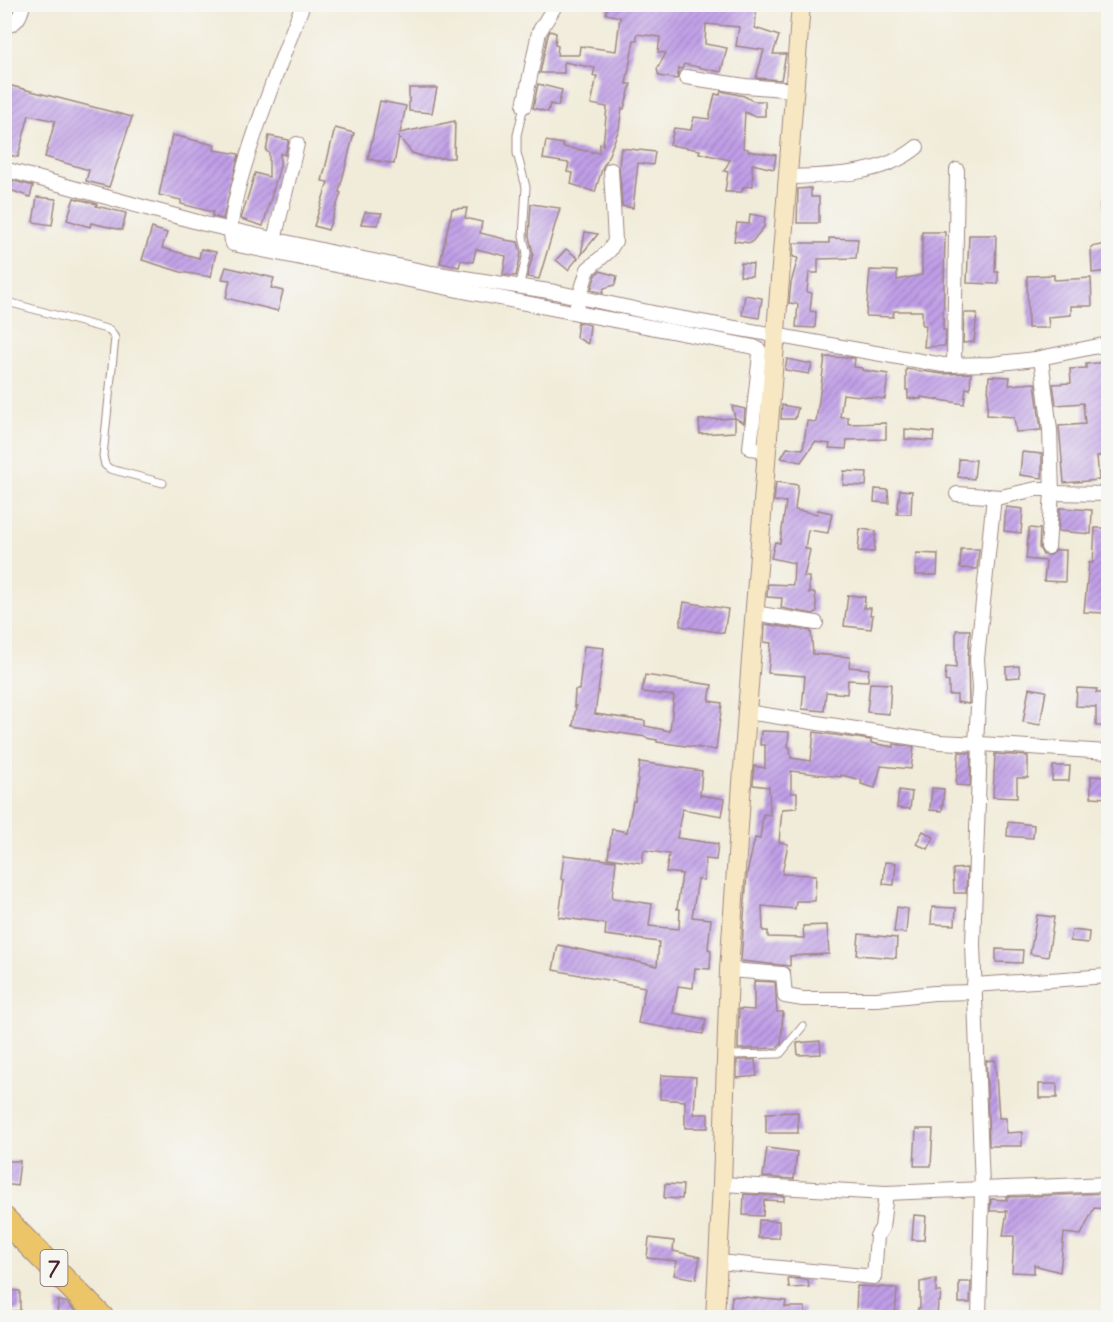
<svg xmlns="http://www.w3.org/2000/svg" width="1113" height="1322" font-family="Mynerve,sans-serif">
<style>
.building{fill:url(#building-hatch)}
.lines{fill:none;stroke-linecap:round;stroke-linejoin:round}
.lane-casing{stroke:#9e8682;stroke-width:9}
.street-casing{stroke:#9e8682;stroke-width:16}
.secondary-casing{stroke:#9e8682;stroke-width:20}
.highway-casing{stroke:#9e8682;stroke-width:26}
.lane{stroke:#fff;stroke-width:7}
.street{stroke:#fff;stroke-width:14}
.secondary{stroke:#f7e8c3;stroke-width:18}
.highway{stroke:#ecc569;stroke-width:24}
.labels{text-anchor:middle;stroke-width:5;stroke-linejoin:round;paint-order:stroke}
.shield{fill:#f6f6f2;stroke:#7e6067;stroke-width:1.5}
.shield-label{font-size:21px;font-weight:bold;fill:#4a1f2b}
</style>
<defs>
<pattern id="building-hatch" width="6" height="6" patternUnits="userSpaceOnUse" patternTransform="scale(1.5)"><rect width="6" height="6" fill="#c09fe8"/><path d="M-1 1l2-2M0 6l6-6M5 7l2-2" fill="none" stroke="#9e81bc"/></pattern>
</defs>
<rect width="100%" height="100%" fill="#f6f6f2"/>
<filter id="ink" filterUnits="userSpaceOnUse"><feTurbulence type="fractalNoise" baseFrequency=".0167" numOctaves="2"/><feDisplacementMap in="SourceGraphic" scale="12" xChannelSelector="R" yChannelSelector="G"/><feConvolveMatrix kernelMatrix="1 2 1 2 8 2 1 2 1" color-interpolation-filters="sRGB"/></filter>
<filter id="wash" filterUnits="userSpaceOnUse"><feTurbulence type="fractalNoise" baseFrequency=".008" numOctaves="4" result="noise"/><feDisplacementMap in="SourceGraphic" scale="24" xChannelSelector="R" yChannelSelector="G"/><feGaussianBlur stdDeviation="1.35" result="paint"/><feColorMatrix in="noise" values="0 0 0 0 0 0 0 0 0 0 0 0 0 0 0 0 0 1.4 0 .05"/><feComposite in="paint" operator="in"/></filter>
<g filter="url(#wash)">
<rect width="100%" height="100%" fill="#f1ecd9"/>
<g id="blocks">
<!-- building -->
<g class="building">
<path d="M607,4H757L755,28L779,36L773,54H786L781,80L756,78L764,50L736,46L739,27L706,24L705,44L727,48L721,72L684,64L682,69L679,68L677,79L659,76L657,69L666,53L658,52L660,37L637,34V40H634L626,84H631L624,109L622,108L619,129L606,162L603,166L595,192L571,184L573,173L567,172L569,163L543,159L546,141L563,144V147L599,153L600,144L603,145L607,107L591,104L597,76H593L595,68L564,62V73H540L548,35L550,31L556,33L555,45L558,46L557,55H579L580,46L616,51L620,17L606,14Z"/>
<path d="M4,84L132,117L109,187L86,181L89,170L45,157L55,121L29,115L18,157L4,154Z"/>
<path d="M538,84L562,90L558,106L550,104L548,112L533,108Z"/>
<path d="M409,88H437L432,113L409,111Z"/>
<path d="M721,91L744,96L753,101H765V116H753L745,112L743,148L748,149V151L776,155L774,169L752,164L753,186L743,187L742,192H725L728,172L724,171L730,160L699,153L700,150L670,145L674,128L691,130L694,117L709,119L715,94L720,95Z"/>
<path d="M380,101L406,106L400,133L455,121L454,158H428L412,153L399,137L394,164L368,159Z"/>
<path d="M335,128L354,133L339,192L341,193L328,230L314,226L328,182L322,181Z"/>
<path d="M172,135L215,145L214,150L239,154L223,219L212,216L213,212L181,204V200L159,195Z"/>
<path d="M269,136L289,140L285,155L280,153V166L263,226L241,219L255,173L269,177V153L266,151Z"/>
<path d="M621,148L655,152L653,165L638,163L633,208L622,206L619,166Z"/>
<path d="M10,180L33,186L30,197L7,189Z"/>
<path d="M811,188V197H819V223H797L798,189Z"/>
<path d="M37,197L56,199L52,225L33,222Z"/>
<path d="M74,198L97,204L96,206L126,213L122,230L91,223L90,227L67,220Z"/>
<path d="M531,204L560,208L539,279L527,277L533,254L529,236Z"/>
<path d="M467,208L465,218L482,222L480,233L505,239V240L518,242L521,253L516,276L503,275L506,256L476,249L473,262L461,260L459,267L440,263L452,209Z"/>
<path d="M365,212L382,213L377,225L361,224Z"/>
<path d="M750,214L765,217L764,227L751,243L734,241L737,223L749,224Z"/>
<path d="M152,228L167,233L162,248L199,258L201,249L216,252L211,277L181,272L142,260Z"/>
<path d="M585,232L598,234L581,255Z"/>
<path d="M922,232H945L943,330H946L945,346L924,347L926,325H922V311H894L893,317L866,316L870,270L897,271V280L922,275Z"/>
<path d="M969,235H996L995,272H998V284L967,283Z"/>
<path d="M829,238L858,239L856,258L818,259V273H809L807,292L812,293L810,311L816,312L815,328L796,327L798,304L789,303L791,283L798,258L793,257L794,243H829Z"/>
<path d="M1107,244L1108,271L1092,273L1091,247Z"/>
<path d="M566,249L578,258L568,270L556,260Z"/>
<path d="M741,263L753,264L752,276H740Z"/>
<path d="M226,267L274,278L271,288L283,291L278,311L226,298L230,280L222,279Z"/>
<path d="M600,271L617,276L615,285L604,288L603,293L591,290L596,274Z"/>
<path d="M1054,275V280L1091,278L1092,306H1071V315L1048,317L1049,328H1028L1027,276Z"/>
<path d="M745,295L762,298L759,318L742,315Z"/>
<path d="M964,313H977L974,342L963,343Z"/>
<path d="M578,322L590,325L588,344L576,337Z"/>
<path d="M825,357L855,358L854,367L862,368V370L888,374L885,399L843,394L840,417H848V424L886,423V439L847,440L846,449L829,448L830,444L815,442L801,462L781,458L787,448L803,449L807,421L816,422Z"/>
<path d="M787,359L812,364L809,374L785,370Z"/>
<path d="M1107,362L1108,455L1097,456L1099,480L1064,483L1059,426L1085,424L1083,403L1056,405L1053,384L1071,383L1070,369L1086,368V364Z"/>
<path d="M906,369L943,374L971,373L970,389L966,388L964,404L921,397V399L908,398V390H906Z"/>
<path d="M989,376L1010,377L1009,385L1035,383L1041,430L1016,432L1014,417L987,415Z"/>
<path d="M782,405L798,408L795,419H781Z"/>
<path d="M732,406L745,409L744,423L735,418Z"/>
<path d="M735,418V432L700,434L699,420Z"/>
<path d="M905,429L934,432L933,441L905,439Z"/>
<path d="M1022,452L1042,454V478L1020,475Z"/>
<path d="M959,459L976,460L974,479L958,477Z"/>
<path d="M844,471L867,472L866,486L843,485Z"/>
<path d="M776,482L798,485L795,510L817,514L818,510L832,513L828,533L808,530L805,548L810,550L804,577H809V593H815L817,611L814,614L781,608L782,598L767,597L768,584L793,585L794,563L771,558L775,542L780,543L786,502L774,501Z"/>
<path d="M875,489L888,490L889,503L874,502Z"/>
<path d="M900,490L912,491L911,514H897Z"/>
<path d="M1006,507L1023,509L1021,533L1004,531Z"/>
<path d="M1060,508L1092,510L1091,534L1058,531Z"/>
<path d="M1029,528L1040,529L1039,547L1043,555H1051L1056,550H1066L1065,582L1044,581L1046,561L1026,559Z"/>
<path d="M1095,528H1106L1105,564H1108V569L1104,613L1084,612L1089,563H1093Z"/>
<path d="M860,529L876,531L874,552L858,551Z"/>
<path d="M961,549H979L977,569L960,568Z"/>
<path d="M916,553L938,554L937,575H915Z"/>
<path d="M848,595L865,597L864,608H871L870,615H873L871,629L844,626Z"/>
<path d="M684,602L728,609L724,633L680,626Z"/>
<path d="M765,624L811,631L813,654L850,657L849,667L869,669L868,681L848,680L847,694L826,692L824,711L802,709L805,676L768,673L771,643L764,642Z"/>
<path d="M956,630H970L968,659L969,704L957,702V695H949V682L945,681L946,667L956,668Z"/>
<path d="M584,646L604,648L595,714L645,721V726L670,731L674,696L642,692L645,675L712,685L709,701L722,703L716,750L657,742V740L646,738V737L573,726L576,706H574L575,690H579Z"/>
<path d="M1019,666L1020,677L1006,678V667Z"/>
<path d="M870,683L891,684L889,714L867,712Z"/>
<path d="M1029,688L1046,691L1040,725L1023,722Z"/>
<path d="M1077,688L1097,689L1096,693H1108V726H1096V707L1076,706Z"/>
<path d="M761,731L789,732L788,747H790L791,758L811,761L814,732L871,740V743L894,747V744L914,747L911,769L881,766L875,788L861,784L862,780L841,775V777L791,771V793H797V808L782,809L779,842L788,844L782,874L816,875L815,901H796L795,909L762,906L763,931H768V937L804,938L803,926L827,925L829,954L790,956V966L741,961L747,873L755,838L760,839L763,814L770,815L769,787L753,785L754,766L765,768V745H760Z"/>
<path d="M959,752L971,753L970,786L956,785Z"/>
<path d="M995,754L1028,756V778H1017V798L993,797Z"/>
<path d="M640,762L702,771L700,795L725,799L722,816L682,809L677,838L718,844L716,860L705,859L704,880L698,879L692,917L711,919L708,949L711,950L710,969L695,968L693,988L678,986L673,1013L706,1019L703,1034L638,1023L645,987L553,970L558,945L657,966L659,942L605,935L606,924L559,917L564,880L561,879L564,855L616,861L612,898L652,904L649,926L679,929L680,909H677L682,874L666,872L669,854L644,850L642,863L608,858L612,829L627,832L633,801H635Z"/>
<path d="M1053,766H1070L1069,781H1052Z"/>
<path d="M1091,776L1108,777V798L1091,797Z"/>
<path d="M932,788L944,789L942,811L930,810Z"/>
<path d="M899,790L912,792L910,809L897,808Z"/>
<path d="M1008,822L1034,825L1033,838L1007,836Z"/>
<path d="M923,831L934,837L928,849L916,844Z"/>
<path d="M885,862L896,863L894,885L883,884Z"/>
<path d="M967,868L966,893H954L953,869Z"/>
<path d="M897,907L908,909L906,933L894,932Z"/>
<path d="M932,907L956,908L955,925L931,924Z"/>
<path d="M1037,915L1054,917L1048,957L1030,954Z"/>
<path d="M1072,930L1089,932L1088,943L1070,941Z"/>
<path d="M859,934L897,938L896,958L857,955Z"/>
<path d="M996,949L1023,950L1022,963L996,962Z"/>
<path d="M754,981L775,982L777,1012H783L781,1044L777,1048L738,1049L739,1009L754,1010Z"/>
<path d="M820,1041L821,1054L798,1055L797,1043Z"/>
<path d="M737,1060H755L757,1076L737,1078Z"/>
<path d="M995,1060L999,1118H1006V1133L1022,1132V1146H989L986,1061Z"/>
<path d="M661,1075L696,1077L694,1114H708V1128H685V1101L660,1099Z"/>
<rect x="1039" y="1084" width="18" height="14"/>
<path d="M798,1112V1133H766V1113Z"/>
<path d="M916,1129H933L931,1166H914Z"/>
<path d="M767,1148L797,1152L794,1179L763,1177Z"/>
<path d="M7,1161H20L17,1186L4,1184Z"/>
<path d="M665,1184L683,1185L682,1199L664,1198Z"/>
<path d="M1108,1193V1209L1094,1208L1081,1235L1064,1233L1060,1272L1034,1265V1273L1012,1272L1014,1236H1003L1007,1211H990L991,1199L1007,1200L1006,1197Z"/>
<path d="M744,1194L784,1196V1201L764,1200L763,1216L743,1215Z"/>
<path d="M914,1215L926,1216L924,1240H912Z"/>
<path d="M759,1220L779,1221V1238H758Z"/>
<path d="M649,1238L674,1241L673,1251L700,1257L696,1279L674,1275L677,1261L647,1258Z"/>
<path d="M788,1278L808,1280L809,1287L789,1288Z"/>
<path d="M936,1279V1292H941L940,1302H938L937,1317H916L918,1308H920V1282Z"/>
<path d="M959,1282H971L970,1303H959Z"/>
<path d="M857,1286L897,1288L895,1317L856,1315Z"/>
<path d="M4,1290L20,1291V1311H4Z"/>
<path d="M732,1296L786,1301L785,1307H805V1317H770L730,1314Z"/>
<path d="M58,1301L66,1302L81,1317H57Z"/>
</g>
</g>
</g>
<g filter="url(#ink)">
<use href="#blocks" fill-opacity="0" stroke="#9e8682" stroke-width="1.5"/>
<g class="lines">
<defs>
<g id="lane">
<path d="M519,288L527,253L523,237L526,187L517,153V135L524,106"/>
<path d="M4,301L110,330L115,338L103,456L105,465L110,469L163,483"/>
<path d="M727,1055L780,1054L803,1026"/>
</g>
<g id="street">
<path d="M303,4C289,41 218,214 233,244L473,293L754,347L759,350L760,354L750,448L767,450"/>
<path d="M4,26C17,25 21,15 23,4"/>
<path d="M686,77L745,86L795,90"/>
<path d="M524,106L539,32L556,4"/>
<path d="M4,169L205,224L339,254L432,273L555,292L667,316L943,365L992,364L1035,359L1108,344"/>
<path d="M789,177C830,176 884,175 917,147"/>
<path d="M1107,205L1108,214"/>
<path d="M274,240L297,144"/>
<path d="M577,305L588,269L609,251L615,241L611,170"/>
<path d="M1041,358L1050,430L1052,493L1048,547"/>
<path d="M954,365L957,170"/>
<path d="M1052,493L1108,494"/>
<path d="M957,494L1001,497L1036,489H1052"/>
<path d="M754,613L816,623"/>
<path d="M747,712L940,742L980,744L973,944L982,1188L979,1318"/>
<path d="M976,744L979,688L977,659L994,497"/>
<path d="M980,744L1108,752"/>
<path d="M729,970L783,974L785,996L803,999H877L934,993L974,992"/>
<path d="M974,985L1108,976"/>
<path d="M722,1184L886,1193L1108,1184"/>
<path d="M719,1262L874,1277L877,1236L882,1228L886,1193"/>
</g>
<path id="secondary" d="M715,1318L722,1184L729,970L747,712L801,4"/>
<path id="highway" d="M4,1219L102,1318"/>
</defs>
<!-- lane casing -->
<use href="#lane" class="lane-casing"/>
<!-- street casing -->
<use href="#street" class="street-casing"/>
<!-- secondary casing -->
<use href="#secondary" class="secondary-casing"/>
<!-- highway casing -->
<use href="#highway" class="highway-casing"/>
<!-- lane -->
<use href="#lane" class="lane"/>
<!-- street -->
<use href="#street" class="street"/>
<!-- secondary -->
<use href="#secondary" class="secondary"/>
<!-- highway -->
<use href="#highway" class="highway"/>
</g>
</g>
<g class="labels">
<!-- shield labels -->
<rect class="shield" x="40.5" y="1250" width="27" height="36" rx="4.5"/>
<g class="shield-label">
<text x="54" y="1275">7</text>
</g>
</g>
<!-- margin -->
<rect width="1113" height="1322" fill="none" stroke="#f6f6f2" stroke-width="24"/>
</svg>
